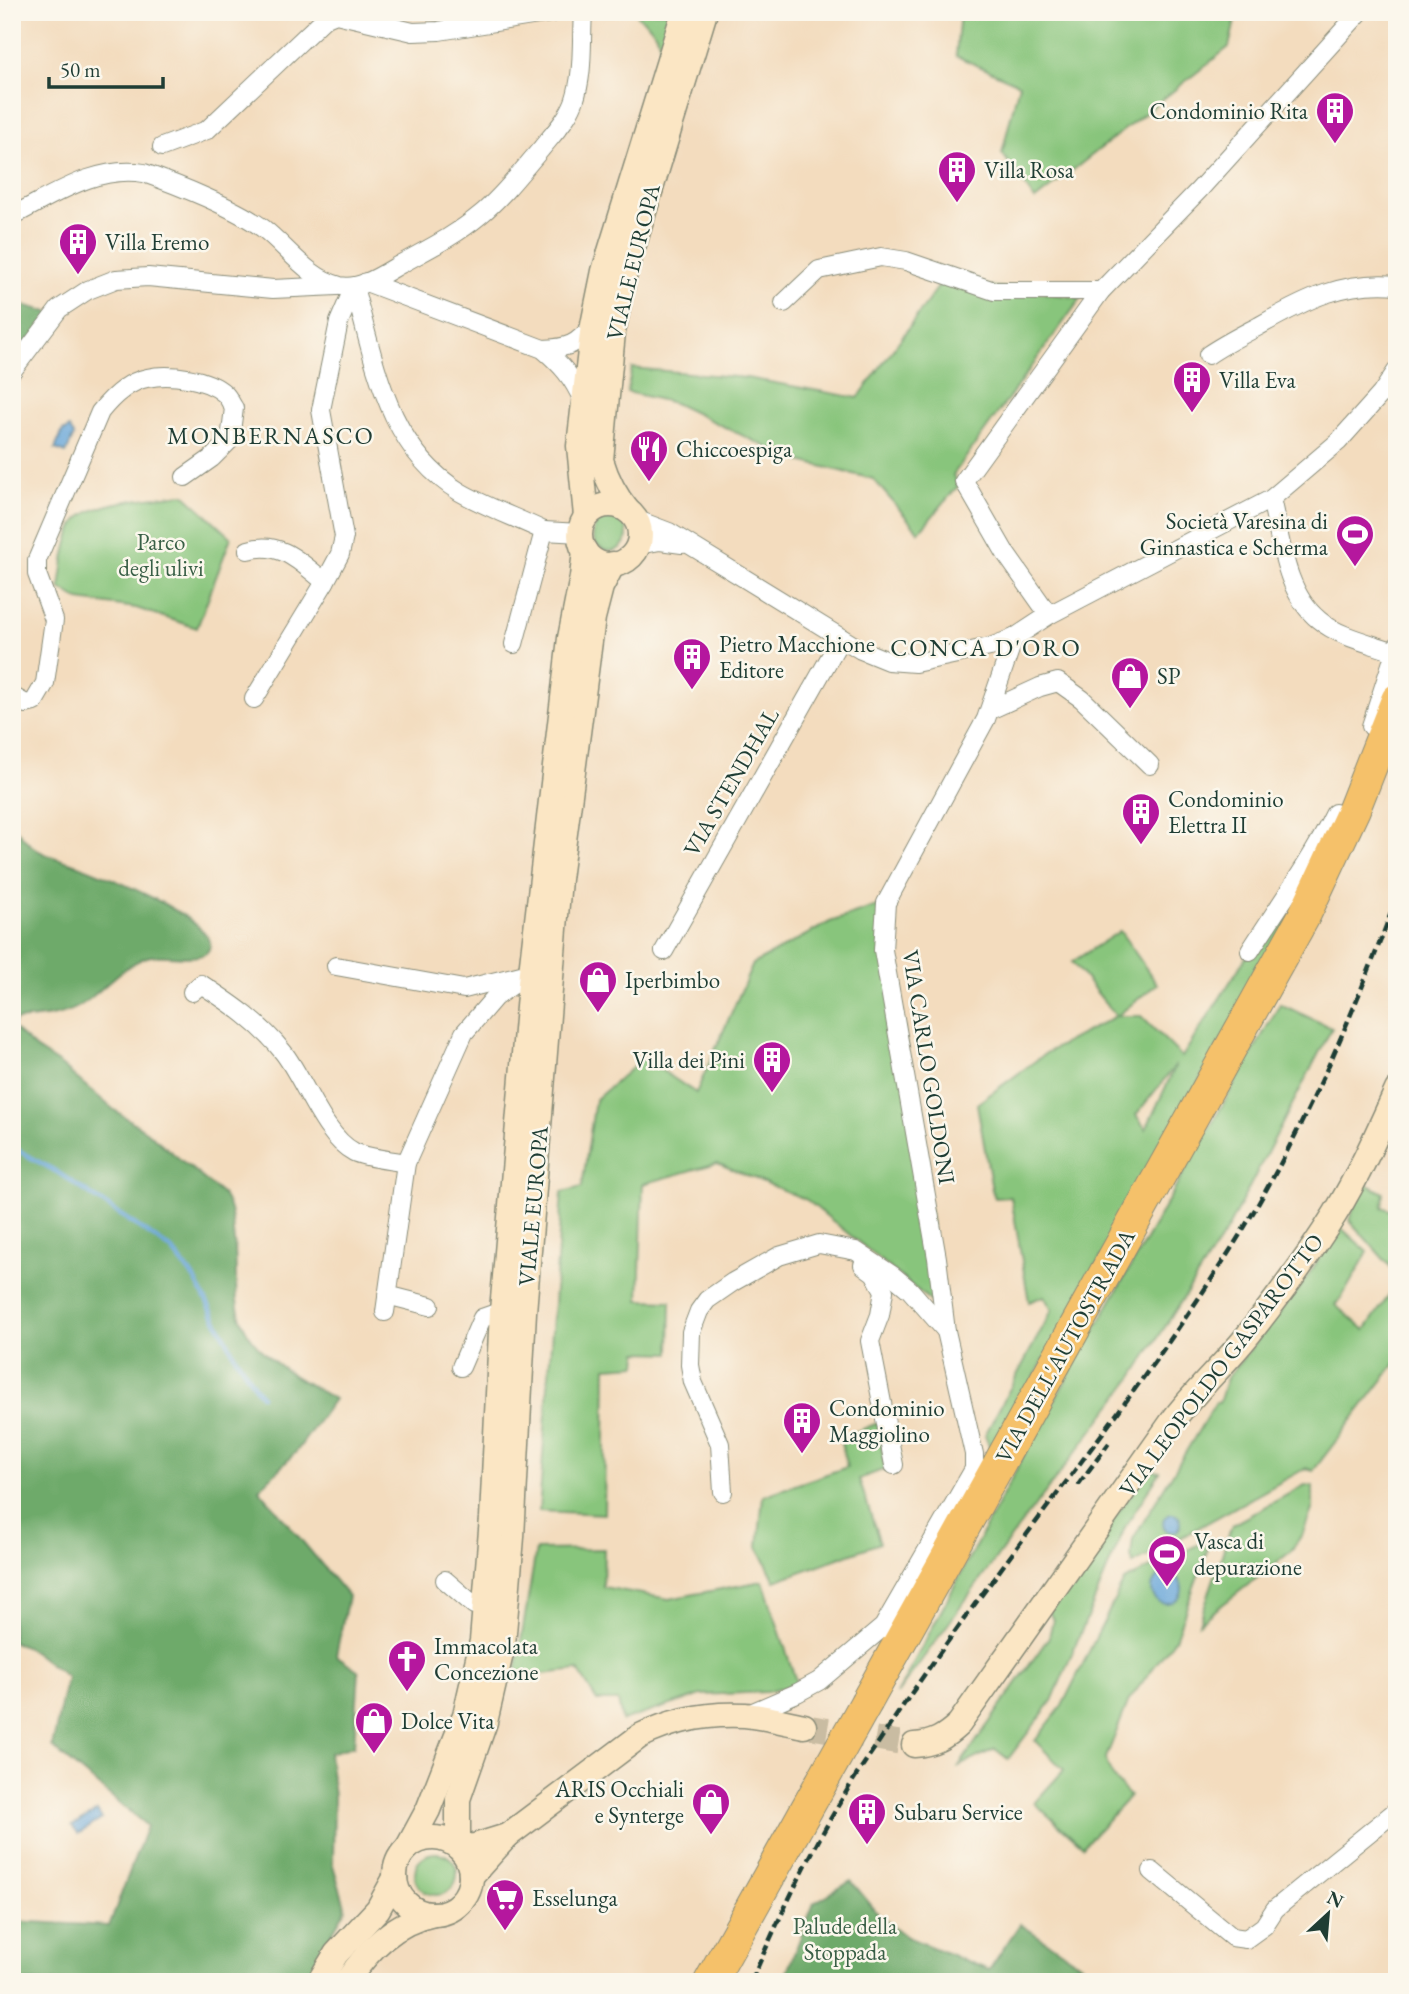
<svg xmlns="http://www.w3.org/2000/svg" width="1409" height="1994" font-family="'EB Garamond',serif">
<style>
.green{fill:#88c57b;stroke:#548158;stroke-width:2;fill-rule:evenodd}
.forest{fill:#6eaa6b;stroke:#467450;stroke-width:2}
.water{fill:#67a6d9;stroke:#437286;stroke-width:2}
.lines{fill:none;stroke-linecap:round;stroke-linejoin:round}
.stream{stroke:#67a6d9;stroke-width:4.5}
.secondary-tunnel{stroke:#c9bca2;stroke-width:24;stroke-dasharray:24 12;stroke-linecap:butt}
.street-casing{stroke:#898c79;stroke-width:20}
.secondary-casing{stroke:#898c79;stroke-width:27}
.highway-casing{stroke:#898c79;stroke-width:34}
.street{stroke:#fff;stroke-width:18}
.secondary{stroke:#fbe6c4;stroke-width:24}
.highway{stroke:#f5c16b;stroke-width:32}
.rail{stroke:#1f3d34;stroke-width:4.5;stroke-dasharray:10 5;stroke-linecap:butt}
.highway-bridge-casing{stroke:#898c79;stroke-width:34;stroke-linecap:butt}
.highway-bridge{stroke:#f5c16b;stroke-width:32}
.labels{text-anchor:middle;stroke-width:5;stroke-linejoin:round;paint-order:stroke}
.poi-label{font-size:23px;fill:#1f3d34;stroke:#fbf7ec;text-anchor:start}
.street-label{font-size:23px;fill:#1f3d34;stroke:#fbf7ec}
.park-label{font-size:23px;fill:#395f46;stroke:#fbf7ec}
.neighbourhood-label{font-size:24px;letter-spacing:2px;fill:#1f3d34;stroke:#fbf7ec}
</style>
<rect width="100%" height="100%" fill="#fbf7ec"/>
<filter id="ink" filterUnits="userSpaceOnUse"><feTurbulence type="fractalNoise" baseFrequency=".0143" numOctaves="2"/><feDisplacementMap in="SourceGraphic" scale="14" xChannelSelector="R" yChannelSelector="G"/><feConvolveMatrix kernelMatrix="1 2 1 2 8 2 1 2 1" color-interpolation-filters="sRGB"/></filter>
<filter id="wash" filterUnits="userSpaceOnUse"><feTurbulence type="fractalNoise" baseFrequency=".00686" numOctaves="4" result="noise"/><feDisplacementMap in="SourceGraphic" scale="28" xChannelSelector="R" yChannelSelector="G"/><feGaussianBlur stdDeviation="1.57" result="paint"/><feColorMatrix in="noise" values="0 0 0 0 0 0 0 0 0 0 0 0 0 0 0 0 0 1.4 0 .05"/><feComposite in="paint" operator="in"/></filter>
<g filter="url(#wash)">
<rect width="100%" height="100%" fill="#f3dcbe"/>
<!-- green -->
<g class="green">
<path d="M637,12H675L662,53C659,36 652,25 637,16Z"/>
<path d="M960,12H1237L1229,47L1035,200L1002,153L1019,84L956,56Z"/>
<path d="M943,280L1081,298L953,475L959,485L919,532L873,479L792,459L674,403L627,392L632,368L747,378L858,398Z"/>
<path d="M184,494L231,537L197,628L136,608L79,600L60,588C63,567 65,543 75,524C87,501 159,497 184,494Z"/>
<circle cx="610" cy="534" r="17"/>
<path d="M1293,890L1302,896L992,1453L985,1435L1052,1310L1044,1296L1029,1302L1011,1197L995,1198L992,1190L977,1104L1046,1053L1116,1016L1072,962L1120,931L1157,984L1117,1016H1141L1182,1057L1250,951ZM1175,1066V1067L1146,1129L1136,1115Z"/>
<path d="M886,903L943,1311L807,1200L717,1163L643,1184L639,1300L671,1301L670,1353L638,1352L637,1365L606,1367L604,1514L539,1511L562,1192L582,1187L595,1100L643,1058L696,1093L753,964L830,922Z"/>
<path d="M1280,1004L1332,1028L1228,1228L1133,1377L1019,1527L897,1694L1032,1440Z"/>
<path d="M1366,1184L1384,1193L1382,1207L1397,1213V1274L1349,1220L1359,1194Z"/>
<path d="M1340,1227L1368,1252L1342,1297L1335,1305L1365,1330L1397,1284V1361L1313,1471L1306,1468L1133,1564L1131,1556L1133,1539L1216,1402L1219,1403L1227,1378L1301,1286Z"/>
<path d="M878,1423L885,1469L859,1479L880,1543L775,1581L758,1547L763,1496L847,1467L840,1438Z"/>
<path d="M1149,1470L1160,1472L1126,1525L1052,1701L1008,1759L995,1749L959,1766L1049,1637L1053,1620L1048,1609Z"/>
<path d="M1305,1485L1313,1486V1507L1303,1533L1290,1552L1199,1623L1232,1525Z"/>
<path d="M1201,1543L1207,1546V1551L1175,1639L1129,1700L1106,1758C1108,1774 1118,1784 1130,1796L1083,1846L1034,1803L1064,1770L1035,1741L1062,1706L1124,1581Z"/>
<path d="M604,1549L603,1587L669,1599L763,1581L797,1684L767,1692L701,1695L622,1721L618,1701H597L578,1670L515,1677L536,1550Z"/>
<circle cx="436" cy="1874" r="21"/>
</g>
<!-- forest -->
<g class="forest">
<path d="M12,302L56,314L12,369Z"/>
<path d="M12,824C21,835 30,847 43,853C54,858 67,861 78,865C97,872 228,924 208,951C200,963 161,952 147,957C119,967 103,992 78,1007C61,1017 35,1018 16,1020L13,1028L35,1048L61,1065L113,1109L146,1131L223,1195C233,1208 232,1226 234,1241C237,1261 235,1280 237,1300C241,1351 296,1377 334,1399L296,1452L259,1489L348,1596L336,1655L359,1671L354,1746L329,1753L334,1797L333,1865L346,1909L303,1982H12V1921L109,1926L147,1826L52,1747L67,1677L33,1651L12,1641Z"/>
<path d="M851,1881L880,1916L907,1937L989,1970L1020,1924L1107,1982H904L863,1978L861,1982H783L814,1903Z"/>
</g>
<!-- water -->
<g class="water">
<path d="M69,428L74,435L66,453L55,449L63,430L65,431Z"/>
<circle cx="1172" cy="1523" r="9"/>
<circle cx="1167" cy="1589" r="15"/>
<path d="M97,1811L102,1819L78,1834L72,1826Z"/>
</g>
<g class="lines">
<!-- stream -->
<path class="stream" d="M12,1147L57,1172L171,1249L195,1279L236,1358L261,1396"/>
</g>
</g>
<g filter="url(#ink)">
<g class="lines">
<!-- secondary-tunnel -->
<path class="secondary-tunnel" d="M804,1726L914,1745"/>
<defs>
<g id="street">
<path d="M162,147L207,130L324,19L336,14L413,32L439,31L557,12"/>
<path d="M12,216C54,195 96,165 144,173C178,185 236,208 264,229C288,248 309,279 340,286C360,290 382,275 399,265C426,250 455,236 480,215C503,196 521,172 541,149C553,134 567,120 574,102C584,74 581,41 583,12"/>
<path d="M366,282L543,349C562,365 573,378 583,401"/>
<path d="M354,287C375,362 387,448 460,492C486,507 517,518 544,531"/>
<path d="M784,303L819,270L881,257L906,261L994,291H1101"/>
<path d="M543,349C569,348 576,345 593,325"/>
<path d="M1208,355C1224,344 1242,335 1259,326C1305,300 1343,280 1397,285"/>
<path d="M12,371L59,309L88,290L116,279L148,277L273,289L337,286"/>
<path d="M1271,499C1281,539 1285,593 1319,620C1339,637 1370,643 1395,652"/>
<path d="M635,519L669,532L861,650L888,661L915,663L990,647L1014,638L1049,615L1271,499L1338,442L1381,394L1397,370"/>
<path d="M638,545L660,541L682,544"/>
<path d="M248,550C281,540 301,563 325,582"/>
<path d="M1049,615L1006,554L964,481L1101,291L1199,190L1360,12"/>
<path d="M514,644L544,531L580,533"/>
<path d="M12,696L26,704L34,702L45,683L54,620L37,574V560L100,412C112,397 127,382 147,378C169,373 208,378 225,394C229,398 231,404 234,408L230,440L212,458L185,477"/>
<path d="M254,699L325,582L340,554L344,537L321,410L339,322L354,287"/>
<path d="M990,710L1040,687L1058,682L1082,699L1150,765"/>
<path d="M1371,726L1397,646"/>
<path d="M664,951L841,638"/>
<path d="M1250,951C1279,905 1311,862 1335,813"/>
<path d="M336,966L464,989L521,975"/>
<path d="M192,992L201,984C232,1004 260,1023 283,1052C304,1078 323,1136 354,1152C366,1158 392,1160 406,1163"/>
<path d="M863,1265L874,1273L884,1291L880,1315L870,1341L894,1465"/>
<path d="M387,1295L430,1306"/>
<path d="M385,1312L406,1163L464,1033L495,997L531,972"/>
<path d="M461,1367L482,1318L502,1311"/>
<path d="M723,1492L720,1444L693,1382L690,1365L691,1332L699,1311L707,1300L733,1282L779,1256L819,1244L856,1251L892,1275L910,1290L946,1331"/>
<path d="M445,1580L474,1605L486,1606"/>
<path d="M746,1715L797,1693L819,1681L883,1627L974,1469V1454L946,1331L937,1258L883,950L886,903L986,719L1014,638"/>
<path d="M1152,1871L1232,1937L1246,1939L1264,1926L1275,1909L1397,1810"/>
</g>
<g id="secondary">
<circle cx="610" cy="535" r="30"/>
<path d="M628,511C615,496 607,480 601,460L613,332L624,277L705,12"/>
<path d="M586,516L579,446L593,325L604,271L684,12"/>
<path d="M914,1745C934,1744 945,1737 959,1724L1174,1419C1197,1389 1225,1364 1248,1335C1279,1296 1309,1256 1335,1214C1359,1175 1378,1132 1397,1090"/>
<path d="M507,1836L475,1846L458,1847V1799L485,1722L503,1645L512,1537L524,1312L559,879L593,618L601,587L613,564"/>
<circle cx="433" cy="1876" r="38"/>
<path d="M408,1847L428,1810L465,1715L482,1641L492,1518L502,1311L531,972L570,638L582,577L585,551"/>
<path d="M471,1876L507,1836L640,1736C672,1720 709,1713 745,1715C765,1717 785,1722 804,1726"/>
<path d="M319,1982L336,1954L378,1909L395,1878"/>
<path d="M346,1982C369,1949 394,1922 434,1914"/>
</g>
<g id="highway">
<path d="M867,1701L1304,916L1354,809L1397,700"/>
<path d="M710,1982L820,1785"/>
</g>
</defs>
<!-- street casing -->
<use href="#street" class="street-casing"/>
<!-- secondary casing -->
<use href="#secondary" class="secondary-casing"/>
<!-- highway casing -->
<use href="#highway" class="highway-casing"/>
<!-- street -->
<use href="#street" class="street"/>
<!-- secondary -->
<use href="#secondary" class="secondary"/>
<!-- highway -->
<use href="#highway" class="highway"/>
<!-- rail -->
<g class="rail">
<path d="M1078,1485L1109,1443"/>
<path d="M751,1982C779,1918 809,1854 845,1794C860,1768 878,1744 894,1719C997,1565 1117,1424 1218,1269C1294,1154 1349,1026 1397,897"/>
</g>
<defs>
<path id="highway-bridge" d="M820,1785L867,1701"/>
</defs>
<!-- highway-bridge casing -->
<use href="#highway-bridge" class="highway-bridge-casing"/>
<!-- highway-bridge -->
<use href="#highway-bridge" class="highway-bridge"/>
</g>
</g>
<!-- icons -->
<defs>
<symbol id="building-pin" viewBox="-11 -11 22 30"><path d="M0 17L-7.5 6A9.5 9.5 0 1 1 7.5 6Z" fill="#b5179e" stroke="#fbf7ec"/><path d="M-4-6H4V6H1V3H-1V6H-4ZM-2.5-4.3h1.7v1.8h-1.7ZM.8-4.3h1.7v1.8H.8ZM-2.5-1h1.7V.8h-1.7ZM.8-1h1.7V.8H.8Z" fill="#fff"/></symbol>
<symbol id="restaurant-pin" viewBox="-11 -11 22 30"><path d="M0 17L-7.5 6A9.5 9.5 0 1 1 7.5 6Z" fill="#b5179e" stroke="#fbf7ec"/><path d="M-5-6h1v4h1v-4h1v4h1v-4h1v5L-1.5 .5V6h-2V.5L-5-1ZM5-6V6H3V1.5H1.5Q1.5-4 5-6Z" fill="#fff"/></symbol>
<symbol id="stadium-pin" viewBox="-11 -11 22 30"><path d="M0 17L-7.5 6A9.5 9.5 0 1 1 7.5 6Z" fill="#b5179e" stroke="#fbf7ec"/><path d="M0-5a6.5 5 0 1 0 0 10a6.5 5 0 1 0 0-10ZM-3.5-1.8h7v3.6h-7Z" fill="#fff"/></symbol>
<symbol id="shop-pin" viewBox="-11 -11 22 30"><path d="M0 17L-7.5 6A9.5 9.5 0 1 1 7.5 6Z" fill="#b5179e" stroke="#fbf7ec"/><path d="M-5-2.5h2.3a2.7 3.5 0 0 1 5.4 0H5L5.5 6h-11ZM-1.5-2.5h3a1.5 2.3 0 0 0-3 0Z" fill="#fff"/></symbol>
<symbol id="church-pin" viewBox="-11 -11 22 30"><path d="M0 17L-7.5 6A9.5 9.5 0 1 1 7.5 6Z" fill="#b5179e" stroke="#fbf7ec"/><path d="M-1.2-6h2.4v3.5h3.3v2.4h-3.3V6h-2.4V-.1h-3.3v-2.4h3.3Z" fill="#fff"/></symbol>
<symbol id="supermarket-pin" viewBox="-11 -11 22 30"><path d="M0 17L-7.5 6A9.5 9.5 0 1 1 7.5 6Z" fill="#b5179e" stroke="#fbf7ec"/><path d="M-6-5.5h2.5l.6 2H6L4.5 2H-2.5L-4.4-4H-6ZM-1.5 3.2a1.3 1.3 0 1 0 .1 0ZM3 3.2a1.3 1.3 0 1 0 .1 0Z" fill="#fff"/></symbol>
</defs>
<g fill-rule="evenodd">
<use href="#building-pin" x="1313" y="89" width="44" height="60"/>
<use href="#building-pin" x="935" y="148" width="44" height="60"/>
<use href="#building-pin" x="56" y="220" width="44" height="60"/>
<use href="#building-pin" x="1170" y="358" width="44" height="60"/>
<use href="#restaurant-pin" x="627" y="427" width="44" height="60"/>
<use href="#stadium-pin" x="1333" y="512" width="44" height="60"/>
<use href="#building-pin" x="670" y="635" width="44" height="60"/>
<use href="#shop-pin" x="1108" y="654" width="44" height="60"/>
<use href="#building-pin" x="1119" y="790" width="44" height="60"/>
<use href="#shop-pin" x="576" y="958" width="44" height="60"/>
<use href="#building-pin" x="750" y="1038" width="44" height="60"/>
<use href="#building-pin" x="780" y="1399" width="44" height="60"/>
<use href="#stadium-pin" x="1145" y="1532" width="44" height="60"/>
<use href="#church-pin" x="385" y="1637" width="44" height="60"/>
<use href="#shop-pin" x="352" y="1699" width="44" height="60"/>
<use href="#shop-pin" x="689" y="1780" width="44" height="60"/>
<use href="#building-pin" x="845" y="1790" width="44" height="60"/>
<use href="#supermarket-pin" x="483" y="1876" width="44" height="60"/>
</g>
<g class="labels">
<!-- poi labels -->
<g class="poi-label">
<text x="1308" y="119" text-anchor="end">Condominio Rita</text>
<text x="984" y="178">Villa Rosa</text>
<text x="105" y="250">Villa Eremo</text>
<text x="1219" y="388">Villa Eva</text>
<text x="676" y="457">Chiccoespiga</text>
<text x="1328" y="529" text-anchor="end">Società Varesina di<tspan x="1328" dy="26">Ginnastica e Scherma</tspan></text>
<text x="719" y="652">Pietro Macchione<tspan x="719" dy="26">Editore</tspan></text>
<text x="1157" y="684">SP</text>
<text x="1168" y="807">Condominio<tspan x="1168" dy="26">Elettra II</tspan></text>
<text x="625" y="988">Iperbimbo</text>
<text x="745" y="1068" text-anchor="end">Villa dei Pini</text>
<text x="829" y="1416">Condominio<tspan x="829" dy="26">Maggiolino</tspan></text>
<text x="1194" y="1549">Vasca di<tspan x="1194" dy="26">depurazione</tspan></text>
<text x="434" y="1654">Immacolata<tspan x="434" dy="26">Concezione</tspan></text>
<text x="401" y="1729">Dolce Vita</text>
<text x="684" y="1797" text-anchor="end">ARIS Occhiali<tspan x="684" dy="26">e Synterge</tspan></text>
<text x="894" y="1820">Subaru Service</text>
<text x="532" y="1906">Esselunga</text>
</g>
<!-- street labels -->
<g class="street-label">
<text transform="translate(633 262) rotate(-76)" y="8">VIALE EUROPA</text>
<text transform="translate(731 782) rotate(-60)" y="8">VIA STENDHAL</text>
<text transform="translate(929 1067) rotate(81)" y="8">VIA CARLO GOLDONI</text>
<text transform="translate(533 1206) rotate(-85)" y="8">VIALE EUROPA</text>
<text transform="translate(1065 1346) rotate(-61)" y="8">VIA DELL'AUTOSTRADA</text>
<text transform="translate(1221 1365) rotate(-53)" y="8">VIA LEOPOLDO GASPAROTTO</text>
</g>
<!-- park labels -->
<g class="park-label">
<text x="161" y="550">Parco<tspan x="161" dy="26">degli ulivi</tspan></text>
<text x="845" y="1934">Palude della<tspan x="845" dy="26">Stoppada</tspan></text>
</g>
<!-- neighbourhood labels -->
<g class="neighbourhood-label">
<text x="271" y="444">MONBERNASCO</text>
<text x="986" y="656">CONCA D'ORO</text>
</g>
</g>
<!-- margin -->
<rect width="1409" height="1994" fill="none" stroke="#fbf7ec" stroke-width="42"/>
<!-- north arrow -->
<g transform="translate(1328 1914) rotate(26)" stroke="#fbf7ec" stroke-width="5" paint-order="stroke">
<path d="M0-5L12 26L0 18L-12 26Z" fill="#1f3d34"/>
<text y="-10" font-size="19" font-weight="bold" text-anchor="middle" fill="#1f3d34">N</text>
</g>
<!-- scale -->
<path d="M49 77v10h114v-10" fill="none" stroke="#1f3d34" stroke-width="3.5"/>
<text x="60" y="77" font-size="21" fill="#1f3d34" stroke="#fbf7ec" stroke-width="5" paint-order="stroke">50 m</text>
</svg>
